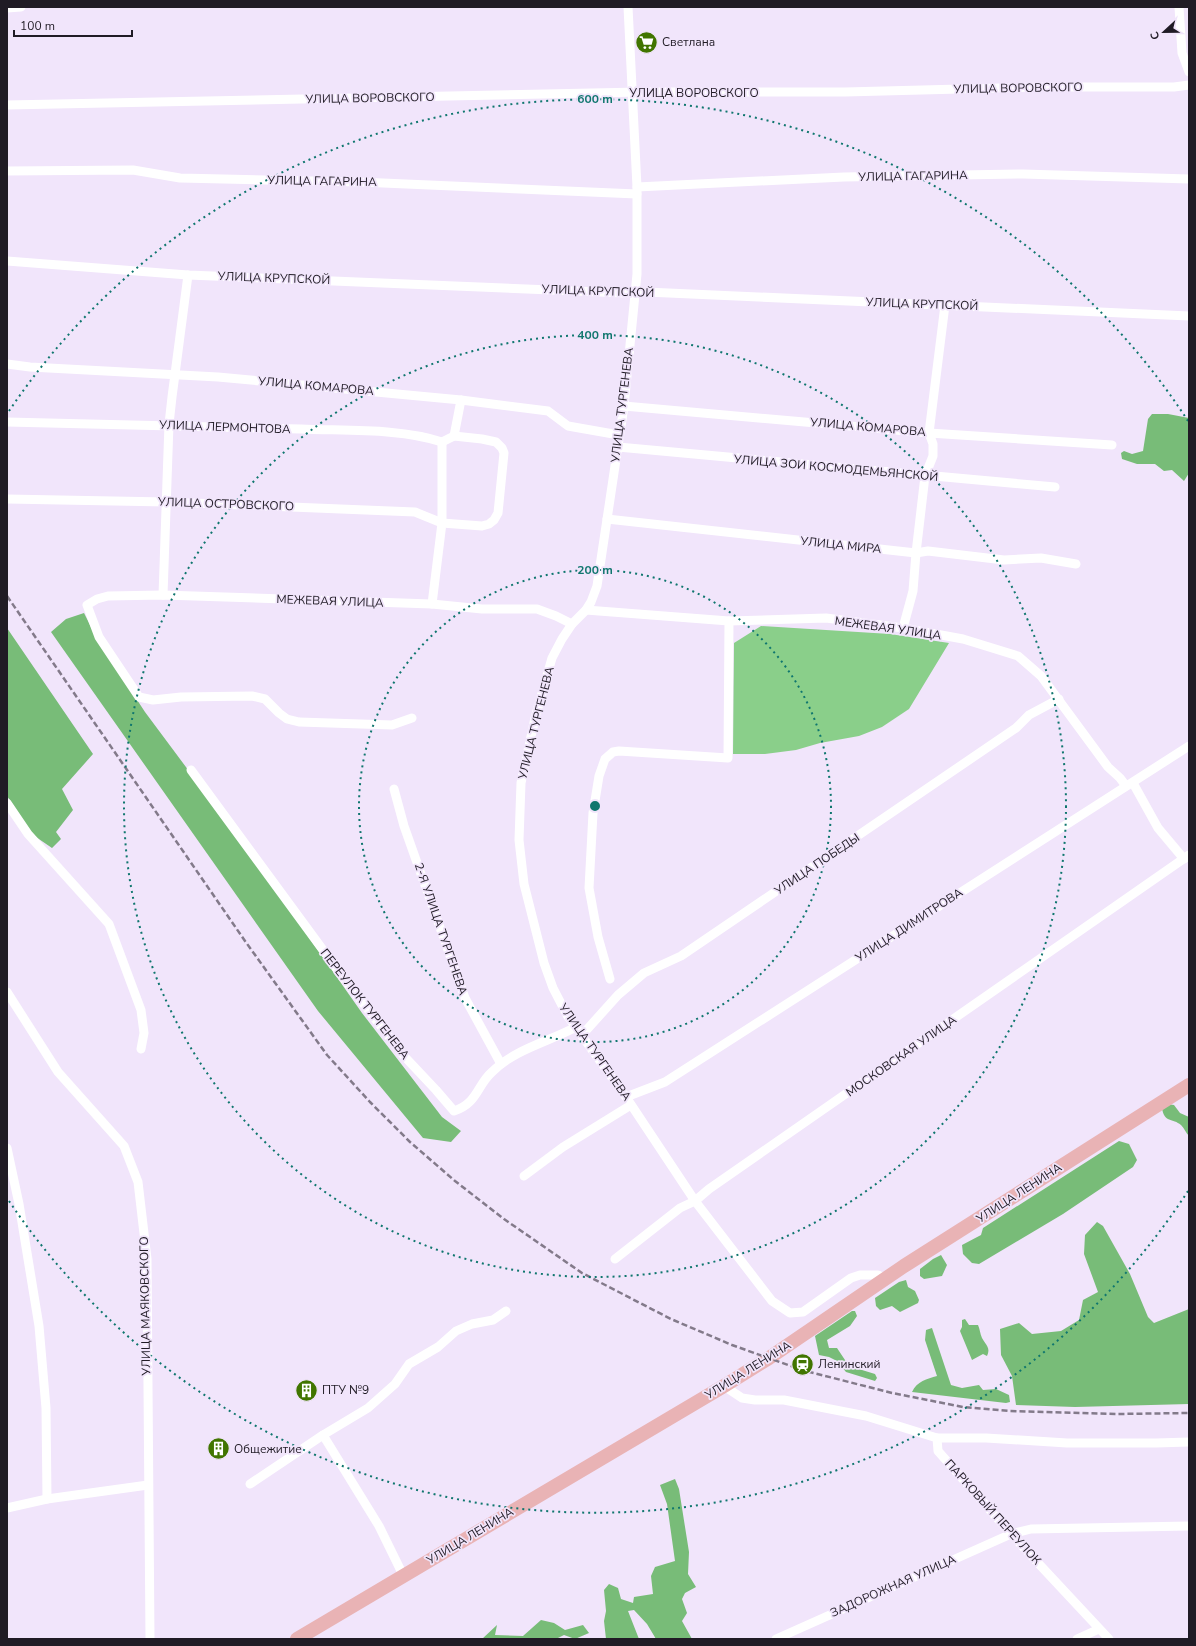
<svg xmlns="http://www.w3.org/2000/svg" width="1196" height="1646" font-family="'Nunito Sans',sans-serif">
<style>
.green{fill:#8acf8a}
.forest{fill:#78bc78}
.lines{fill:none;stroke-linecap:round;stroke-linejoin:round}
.minor{stroke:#fff;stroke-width:9}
.primary{stroke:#e9b3b5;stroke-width:14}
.rail{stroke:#837a8a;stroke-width:2.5;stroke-dasharray:6 3;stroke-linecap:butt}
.ring{fill:none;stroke:#0f766e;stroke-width:2;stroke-dasharray:2 4}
.labels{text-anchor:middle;stroke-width:3.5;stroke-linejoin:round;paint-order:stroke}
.poi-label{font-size:12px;fill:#201b25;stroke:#f1e5fb;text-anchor:start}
.street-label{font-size:12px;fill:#201b25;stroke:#f1e5fb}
.centre{fill:#0f766e;stroke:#f1e5fb;stroke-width:2}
.ring-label{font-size:12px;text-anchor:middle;font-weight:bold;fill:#0f766e;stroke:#f1e5fb;stroke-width:3.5;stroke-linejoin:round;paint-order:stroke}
</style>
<rect width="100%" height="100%" fill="#f1e5fb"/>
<!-- green -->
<path class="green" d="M761,626L890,634L949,643L909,709L882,727L859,736L820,743L796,750L765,754H733L734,643Z"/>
<!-- forest -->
<g class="forest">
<path d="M1152,414H1168L1189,418V473L1184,481L1172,470L1164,471L1155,464H1137L1122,459L1121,453L1124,451L1132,454L1143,451L1148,419Z"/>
<path d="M84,613L97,639L145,712L244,845L362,1013L442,1117L461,1131L451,1142L423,1138L318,1011L51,632L66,619Z"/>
<path d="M7,628L93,754L62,789L73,810L56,832L61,839L52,848L33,835L7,796Z"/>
<path d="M1167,1104L1174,1105L1180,1113L1189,1117V1136C1186,1133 1184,1128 1181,1125C1173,1118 1164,1123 1162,1108Z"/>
<path d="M1119,1141L1129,1144L1137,1160L1133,1167L1063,1214L979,1264L972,1263L963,1254L962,1245L981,1235L983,1228Z"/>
<path d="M1097,1222L1103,1226L1130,1274L1148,1317L1154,1323L1189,1309V1404L1075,1407L1016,1405L1012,1376L1001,1355L1000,1329L1019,1323L1032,1334L1061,1331L1079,1320L1083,1300L1098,1292L1084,1254L1085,1235Z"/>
<path d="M941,1255L947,1265L942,1276L924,1279L920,1276V1269L933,1259Z"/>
<path d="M906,1280L908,1287L915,1291L919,1300L918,1303L900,1312L892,1306L880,1310L876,1306L875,1298L899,1282Z"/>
<path d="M852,1311H855L857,1316L850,1326L827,1340L829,1348H837L849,1366L875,1374L877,1378L875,1381L846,1372L837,1361L829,1357L819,1355L815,1336Z"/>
<path d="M965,1319L969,1325H978C980,1329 980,1334 982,1338C986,1345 991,1348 987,1356L983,1354L972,1360L960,1331L962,1327V1320Z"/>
<path d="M932,1328L951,1385L962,1388L979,1385L983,1390L996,1389L1009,1395L1010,1402L1006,1403L912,1392C917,1381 927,1379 937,1376L925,1340L926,1330Z"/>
<path d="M675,1479L679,1489L689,1552L688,1574L696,1587L685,1593L682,1599L687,1613L682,1621L692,1639H656L647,1624L634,1610L628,1611L639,1639H606L604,1621L606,1611L604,1590L609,1584L618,1588L621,1599L633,1603L634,1597L653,1594L651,1576L655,1567L675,1561L667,1504L660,1485Z"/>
<path d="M541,1620L554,1623L565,1630L583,1625L589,1633L575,1639L564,1635L556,1639H482L497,1625L495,1635L523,1636Z"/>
</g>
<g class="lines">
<!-- minor -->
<g class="minor">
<path d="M628,7L637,187V274L624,406L597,586L591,602L586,610L572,624L562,639L552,658L535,718L521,783L519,840L524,884L544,963L553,988L567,1015L626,1097L695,1201L772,1301L790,1313L803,1312L851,1278L860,1275H878L885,1279"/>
<path d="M1179,7L1182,53L1189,72"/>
<path d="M7,8L21,7"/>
<path d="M7,105L640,92H845L1034,87H1174L1189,85"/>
<path d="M7,171L133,170L180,178L360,182L637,194"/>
<path d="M637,187L844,177L1023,174L1189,179"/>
<path d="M7,261L188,275L624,293L646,292L1189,316"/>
<path d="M7,364L30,367L218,377L461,400L548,411L568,426L619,435"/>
<path d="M624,406L929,433L1112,445"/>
<path d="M7,422C105,424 203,426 301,429C344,431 401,428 442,442"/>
<path d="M454,436L461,400"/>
<path d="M618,447L1055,487"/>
<path d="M7,499L167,502L415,512L442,523L482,526L489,524L494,520L498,513L504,453L502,448L496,442L482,439L454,436L442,442"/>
<path d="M607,519L916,553L928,551L1004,560L1041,558L1076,564"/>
<path d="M163,595L169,424L172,397L188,275"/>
<path d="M432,604L442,523V442"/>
<path d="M586,610L729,621L826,618L903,628L963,639L989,647L1018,656L1041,676L1108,767L1120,778L1126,786"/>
<path d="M903,628L913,591L916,553L925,476L933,456V444L929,433L945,305"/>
<path d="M412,718L392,725L299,722L287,719L279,713L265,699L252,696L181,697L153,700L139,697L99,637L87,605L97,599L108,596L163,595L432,604L482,609H537L556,616L572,624"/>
<path d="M191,770L345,980L404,1056L436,1090L454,1111C478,1103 477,1085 492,1072C515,1049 548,1042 576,1027"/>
<path d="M1133,783L1158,828L1184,859"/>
<path d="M394,789L404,826L465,998L501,1064"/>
<path d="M7,803L28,834L109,924L141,1010L144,1033L141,1049"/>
<path d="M610,979L598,937L589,888L593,813L599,776L605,759L613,752L619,751L728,758L729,621"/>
<path d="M7,992L58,1072L124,1146L138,1182L147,1259L150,1639"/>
<path d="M582,1035L618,995L644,973L681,956L1016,728L1029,715L1059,699"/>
<path d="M626,1097L665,1082L1189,746"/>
<path d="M7,1148L19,1204L39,1326L46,1408L47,1499"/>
<path d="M524,1176L563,1147L631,1105"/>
<path d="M615,1259L680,1208L695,1201L709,1189L1189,855"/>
<path d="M724,1386L742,1398L755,1400H784L866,1416L937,1438L938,1451L1011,1534L1109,1639"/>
<path d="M323,1435L379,1526L403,1575"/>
<path d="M937,1438H986L1067,1443H1156L1189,1442"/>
<path d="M250,1484L323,1435L368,1408L395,1384L409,1364L438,1347L456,1331L472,1324L493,1320L506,1311"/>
<path d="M7,1508L47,1499L148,1485"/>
<path d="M776,1639L1011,1534L1031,1529L1189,1526"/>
<path d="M1077,1639L1099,1629"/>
</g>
<!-- primary -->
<path class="primary" d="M297,1639L724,1386L769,1358L904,1266L1189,1085"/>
<!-- rail -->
<path class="rail" d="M7,596L245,941L327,1055L370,1102L410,1142L455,1181L504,1219L582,1273L671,1319L732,1345L802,1370L892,1393L963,1407L1010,1411L1118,1414L1189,1413"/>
</g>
<!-- distance rings -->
<g class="ring">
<circle cx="595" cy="806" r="236"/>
<circle cx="595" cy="806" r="471"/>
<path d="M1188 1191A707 707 0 0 1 9 1201M9 411A707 707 0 0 1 1188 421"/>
</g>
<!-- icons -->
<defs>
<symbol id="supermarket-disc" viewBox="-11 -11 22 22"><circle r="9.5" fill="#417500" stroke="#f1e5fb"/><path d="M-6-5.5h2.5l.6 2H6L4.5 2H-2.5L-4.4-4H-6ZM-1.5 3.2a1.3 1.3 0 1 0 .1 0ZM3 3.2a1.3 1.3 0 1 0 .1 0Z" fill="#fff"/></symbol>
<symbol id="station-disc" viewBox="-11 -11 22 22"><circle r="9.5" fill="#417500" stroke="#f1e5fb"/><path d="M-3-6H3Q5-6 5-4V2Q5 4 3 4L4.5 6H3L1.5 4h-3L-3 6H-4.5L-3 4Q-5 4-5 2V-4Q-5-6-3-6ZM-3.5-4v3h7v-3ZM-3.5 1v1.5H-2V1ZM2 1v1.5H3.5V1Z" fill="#fff"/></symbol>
<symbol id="building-disc" viewBox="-11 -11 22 22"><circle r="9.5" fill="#417500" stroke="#f1e5fb"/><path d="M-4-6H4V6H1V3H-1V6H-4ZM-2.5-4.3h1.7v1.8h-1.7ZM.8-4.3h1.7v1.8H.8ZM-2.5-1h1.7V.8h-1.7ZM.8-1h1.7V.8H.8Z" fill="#fff"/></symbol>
</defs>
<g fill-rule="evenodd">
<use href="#supermarket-disc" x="634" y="30" width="25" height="25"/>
<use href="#station-disc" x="790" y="1352" width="25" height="25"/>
<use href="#building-disc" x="294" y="1378" width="25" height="25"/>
<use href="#building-disc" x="206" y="1436" width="25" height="25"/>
</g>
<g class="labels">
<!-- poi labels -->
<g class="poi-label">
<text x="662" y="46">Светлана</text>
<text x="818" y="1368">Ленинский</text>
<text x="322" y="1394">ПТУ №9</text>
<text x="234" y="1453">Общежитие</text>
</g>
<!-- street labels -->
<g class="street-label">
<text transform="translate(1018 88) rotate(-1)" y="4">УЛИЦА ВОРОВСКОГО</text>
<text x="694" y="97">УЛИЦА ВОРОВСКОГО</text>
<text transform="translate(370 98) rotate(-1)" y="4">УЛИЦА ВОРОВСКОГО</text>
<text transform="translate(913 176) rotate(-1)" y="4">УЛИЦА ГАГАРИНА</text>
<text transform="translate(322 181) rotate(1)" y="4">УЛИЦА ГАГАРИНА</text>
<text transform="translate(274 278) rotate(2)" y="4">УЛИЦА КРУПСКОЙ</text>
<text transform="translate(598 291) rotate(2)" y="4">УЛИЦА КРУПСКОЙ</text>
<text transform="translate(922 304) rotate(2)" y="4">УЛИЦА КРУПСКОЙ</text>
<text transform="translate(316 386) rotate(5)" y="4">УЛИЦА КОМАРОВА</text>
<text transform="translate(622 405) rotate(-83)" y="4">УЛИЦА ТУРГЕНЕВА</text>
<text transform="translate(225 427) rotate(2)" y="4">УЛИЦА ЛЕРМОНТОВА</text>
<text transform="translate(868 427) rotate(5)" y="4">УЛИЦА КОМАРОВА</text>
<text transform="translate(836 468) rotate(5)" y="4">УЛИЦА ЗОИ КОСМОДЕМЬЯНСКОЙ</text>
<text transform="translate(226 504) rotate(2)" y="4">УЛИЦА ОСТРОВСКОГО</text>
<text transform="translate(841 545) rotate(6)" y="4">УЛИЦА МИРА</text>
<text transform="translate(330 601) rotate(2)" y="4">МЕЖЕВАЯ УЛИЦА</text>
<text transform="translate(888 628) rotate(8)" y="4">МЕЖЕВАЯ УЛИЦА</text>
<text transform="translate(536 723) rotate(-76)" y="4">УЛИЦА ТУРГЕНЕВА</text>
<text transform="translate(817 864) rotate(-34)" y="4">УЛИЦА ПОБЕДЫ</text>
<text transform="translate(909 925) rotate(-33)" y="4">УЛИЦА ДИМИТРОВА</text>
<text transform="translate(441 929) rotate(71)" y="4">2-Я УЛИЦА ТУРГЕНЕВА</text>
<text transform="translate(365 1004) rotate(52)" y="4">ПЕРЕУЛОК ТУРГЕНЕВА</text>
<text transform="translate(595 1052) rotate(55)" y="4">УЛИЦА ТУРГЕНЕВА</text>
<text transform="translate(901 1056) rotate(-35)" y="4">МОСКОВСКАЯ УЛИЦА</text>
<text transform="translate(1019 1193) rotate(-33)" y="4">УЛИЦА ЛЕНИНА</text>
<text transform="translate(145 1306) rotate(-91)" y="4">УЛИЦА МАЯКОВСКОГО</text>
<text transform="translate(748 1370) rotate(-32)" y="4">УЛИЦА ЛЕНИНА</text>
<text transform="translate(993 1512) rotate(48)" y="4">ПАРКОВЫЙ ПЕРЕУЛОК</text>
<text transform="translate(470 1536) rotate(-31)" y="4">УЛИЦА ЛЕНИНА</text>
<text transform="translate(893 1586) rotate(-24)" y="4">ЗАДОРОЖНАЯ УЛИЦА</text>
</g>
</g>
<circle cx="595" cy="806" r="6" class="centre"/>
<g class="ring-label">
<text x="595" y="103">600 m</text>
<text x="595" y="339">400 m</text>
<text x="595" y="574">200 m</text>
</g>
<!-- border -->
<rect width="1196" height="1646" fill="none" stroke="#201b25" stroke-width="16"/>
<!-- north arrow -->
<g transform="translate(1164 32) rotate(248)" stroke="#f1e5fb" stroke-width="3" paint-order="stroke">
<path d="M0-3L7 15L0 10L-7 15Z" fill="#201b25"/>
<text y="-6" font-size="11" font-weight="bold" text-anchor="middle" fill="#201b25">С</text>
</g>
<!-- scale -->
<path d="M14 30v6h118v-6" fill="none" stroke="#201b25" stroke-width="2"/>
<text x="20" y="30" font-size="12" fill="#201b25" stroke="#f1e5fb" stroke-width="3" paint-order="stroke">100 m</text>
</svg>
